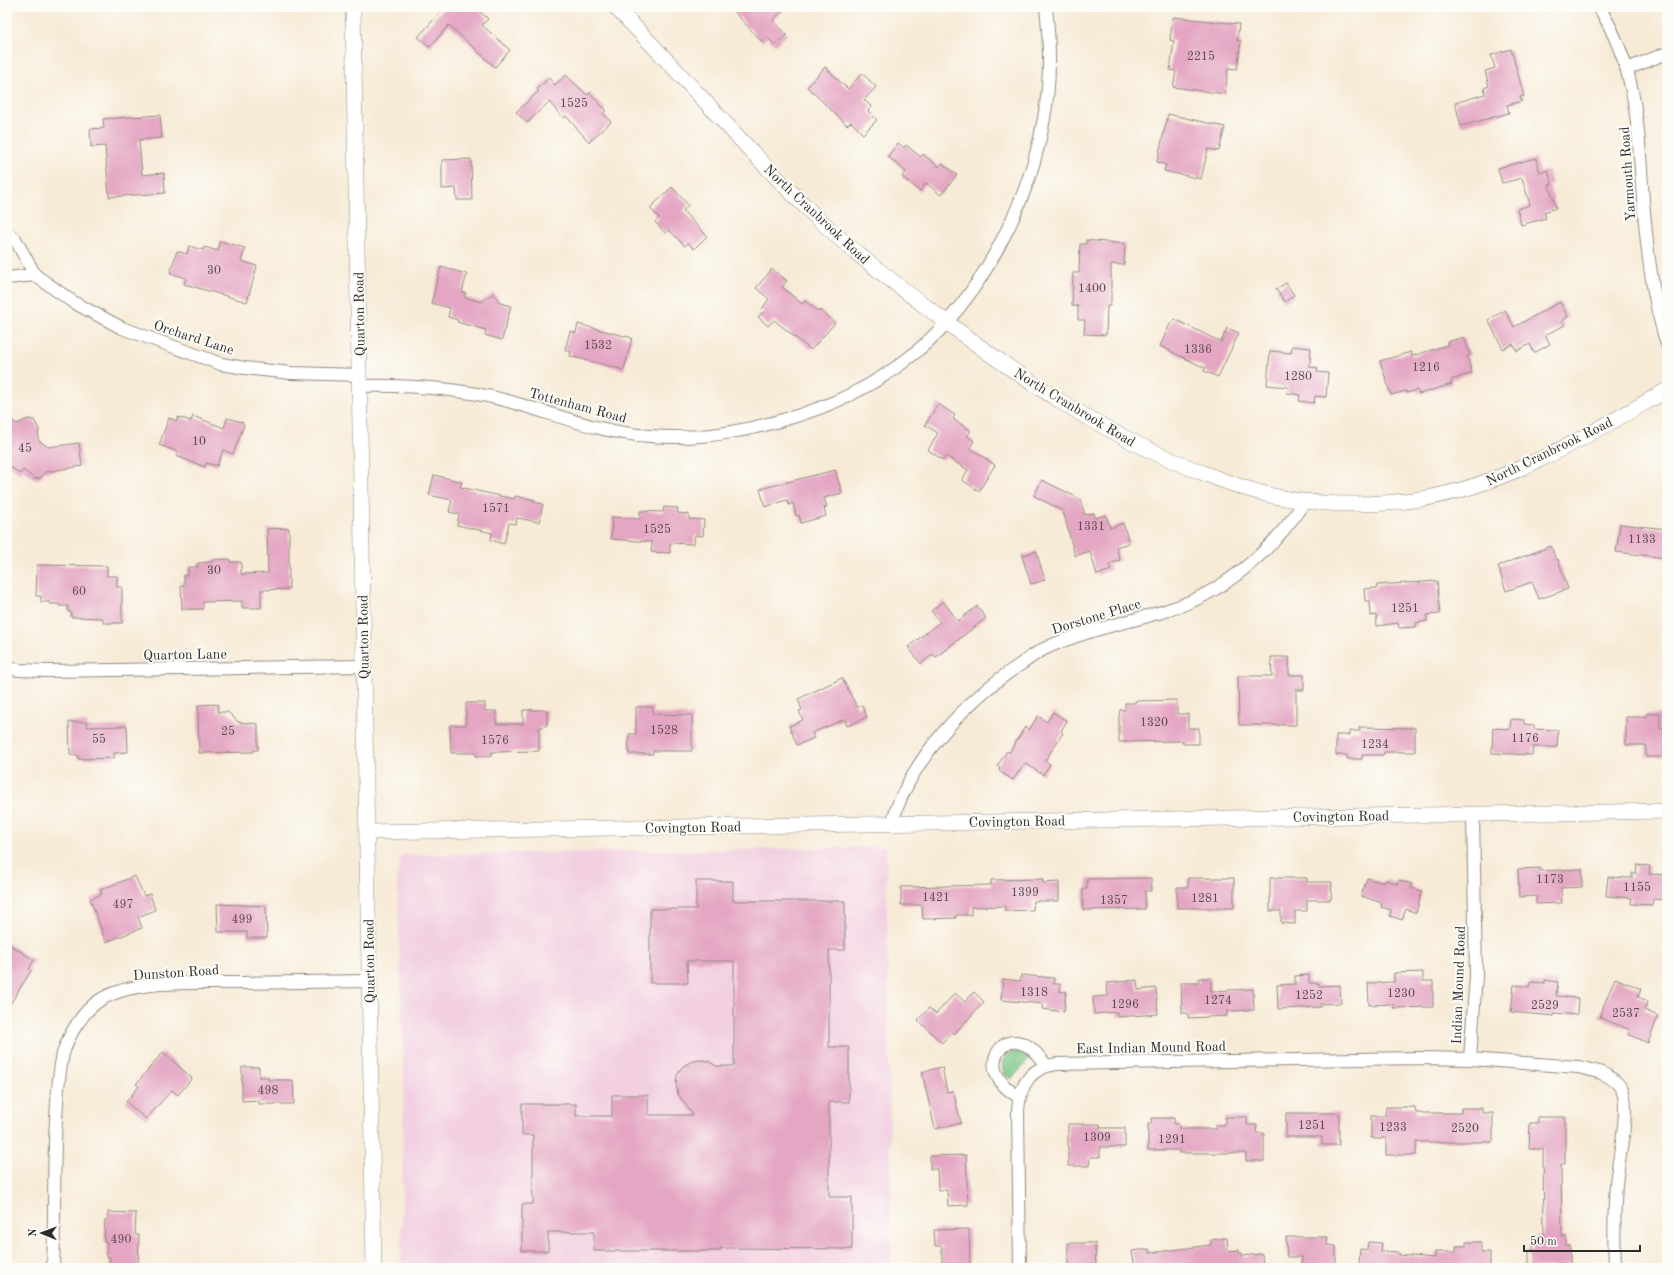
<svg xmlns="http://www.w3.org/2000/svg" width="1674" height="1275" font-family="'Old Standard TT',serif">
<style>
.built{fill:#f2cfe1}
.green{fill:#79c787;stroke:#527959}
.building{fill:#e4a6c3}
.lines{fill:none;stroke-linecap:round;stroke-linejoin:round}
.minor-casing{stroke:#918b81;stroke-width:14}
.tertiary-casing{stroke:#918b81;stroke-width:16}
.minor{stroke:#fff;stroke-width:12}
.tertiary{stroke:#fff;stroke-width:15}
.labels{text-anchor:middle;stroke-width:4;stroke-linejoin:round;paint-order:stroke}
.number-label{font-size:12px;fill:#594a51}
.street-label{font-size:14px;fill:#2b2b2b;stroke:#fdfcf7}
</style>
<rect width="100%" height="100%" fill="#fdfcf7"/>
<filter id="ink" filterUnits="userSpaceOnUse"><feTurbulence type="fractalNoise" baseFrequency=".025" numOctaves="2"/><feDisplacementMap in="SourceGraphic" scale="8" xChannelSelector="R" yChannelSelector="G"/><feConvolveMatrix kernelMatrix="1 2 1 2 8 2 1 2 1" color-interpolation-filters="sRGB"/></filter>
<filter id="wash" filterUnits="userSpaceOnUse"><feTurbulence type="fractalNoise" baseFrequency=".012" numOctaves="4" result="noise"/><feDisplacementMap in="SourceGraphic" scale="16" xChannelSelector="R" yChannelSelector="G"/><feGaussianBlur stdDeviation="0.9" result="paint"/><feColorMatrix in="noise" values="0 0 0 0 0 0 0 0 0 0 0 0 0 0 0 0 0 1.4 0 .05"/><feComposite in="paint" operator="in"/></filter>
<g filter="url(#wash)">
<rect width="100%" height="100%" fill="#f7ebd7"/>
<!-- built -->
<path class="built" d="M886,847L892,1268H401L404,1074L397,879L401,855Z"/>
<!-- green -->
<path class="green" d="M1014,1052L1027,1055L1029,1060L1011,1079L1005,1075L1003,1063L1006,1056Z"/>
<g id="blocks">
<!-- building -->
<g class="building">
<path d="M445,7H475L488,19L482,25L510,50L495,67L449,25L430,47L418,37Z"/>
<path d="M730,7H787L773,20L787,35L775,45L767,37L762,42Z"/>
<path d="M1173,17L1239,24L1237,41H1241L1237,69L1228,68L1225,94L1173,87L1176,71L1170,70L1174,41L1170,40Z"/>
<path d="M1511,49L1524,96L1520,97L1522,101L1507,105L1509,113L1461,126L1455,103L1485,94L1484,88L1489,86L1485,71L1495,68L1491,55Z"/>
<path d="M825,67L848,89L862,73L876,87L864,100L872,107L868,111L877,120L863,134L851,122L847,125L807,87Z"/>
<path d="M566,75L587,95L590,93L606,110L603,113L611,122L589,142L566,116L563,118L549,102L527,123L516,112L539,91L537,89L549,78L555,85Z"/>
<path d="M1168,114L1225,127L1219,151L1208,149L1201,179L1164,171L1166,165L1157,162Z"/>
<path d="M160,115L162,138L139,140L142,175L164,173L165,193L109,197L105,146L91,147L90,129L104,128L103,119Z"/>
<path d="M898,143L904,148L906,145L921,157L923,154L939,167L942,163L957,175L941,195L926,183L920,191L902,177L906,172L888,156Z"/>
<path d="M1536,158L1540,173L1548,170L1552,184L1549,185L1556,208L1544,212L1546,218L1521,225L1517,209L1530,205L1522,178L1502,183L1498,168Z"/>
<path d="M471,159L472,200H457L456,188L442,189V160Z"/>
<path d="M672,187L688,205L683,211L707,236L694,249L688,243L685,246L669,230L665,233L655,222L659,218L650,208Z"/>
<path d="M1086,240L1125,244L1124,265L1111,264V302L1110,306H1107L1106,335L1084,334L1085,320H1078V306H1072L1073,273H1079L1080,244H1086Z"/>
<path d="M220,241L245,248L241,261L257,266L247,302L184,284L186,278L170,273L177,251L187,254L189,246L203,250L204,247L218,251Z"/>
<path d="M441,267L467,274L462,292L466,293L464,297L481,302L494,293L500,303L511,306L502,340L485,335L486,330L457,322L458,320L448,317L450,308L431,303Z"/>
<path d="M772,269L787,281L782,287L802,304L805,301L819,312L820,310L835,323L811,350L774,320L768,326L758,317L764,311L762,309L769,299L756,288Z"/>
<path d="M1286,283L1294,295L1285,302L1276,289Z"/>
<path d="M1560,302L1568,317L1562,321L1565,325L1545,335L1550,344L1534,353L1530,344L1517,351L1513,344L1503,349L1488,320L1505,310L1514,327Z"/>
<path d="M1174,319L1221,342L1227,328L1239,333L1218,377L1204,371L1205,368L1160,346L1171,322L1172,323Z"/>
<path d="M578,324L632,338L624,370L570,356L571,352L565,350L570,331L576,333Z"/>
<path d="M1464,337L1470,355L1467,356L1472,373L1451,380L1452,384L1419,394L1417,390L1407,393L1406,391L1391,395L1380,361L1411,352L1412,356L1448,345L1447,342Z"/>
<path d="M1292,346L1311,348L1310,367L1318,368L1317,372L1328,373L1326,397L1315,396L1314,403L1299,401L1300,395L1287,393L1288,387L1267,385L1270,351L1291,353Z"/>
<path d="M938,404L955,415L953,419L971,431L967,436L974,441L970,448L995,465L979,491L962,480L968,470L946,456L943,460L928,450L938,433L925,425Z"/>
<path d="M7,416L17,424L28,419L34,420L39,429L38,440L48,447L79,443L82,466L45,472L40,478L35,479L23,470L20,474L7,464Z"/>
<path d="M193,416L224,428L227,418L242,422L244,425L233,454L223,450L217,466L206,463L205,467L176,456L178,452L159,445L169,418L177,421L178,417L191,421Z"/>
<path d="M835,470L842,493L824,498L827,507L824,508L826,516L801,523L799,515L796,516L793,503L789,505L787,500L765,507L760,489Z"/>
<path d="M434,475L462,482L460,487L514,499L515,496L535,500L534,502L543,504L539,522L517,518L516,524L509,523L504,544L491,540L492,533L457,525L459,514L449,512L452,500L429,495Z"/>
<path d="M1042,480L1080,499L1085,515L1094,513L1095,518L1106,515L1110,528L1123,523L1129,543L1116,547L1120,560L1109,564L1111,570L1097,575L1090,551L1075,556L1063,511L1034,496Z"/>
<path d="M664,507L678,508L677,513L689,514V519L704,520L703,536L695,535L694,544L670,543V553L651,552L652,542L611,539L612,517L640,519V511L663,512Z"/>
<path d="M1620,524L1667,529V558L1616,552Z"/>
<path d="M289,528V589L261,590V608H242V601L203,602V609H182L181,586H184V575H188V567H198V563L212,562V560L230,559V562H241V574L268,573L267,529Z"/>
<path d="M1551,546L1556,560L1558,559L1568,589L1539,599L1532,582L1506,591L1498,566Z"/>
<path d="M1036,551L1045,580L1031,584L1022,556Z"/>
<path d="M37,565L107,566V576H117V587H122V623H103V618L71,617V612H68V606H59V604H50V602H41V596H36Z"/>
<path d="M1437,581L1440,614L1427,615V621L1416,623V627L1399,628L1398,623L1377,626L1376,615L1371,616L1370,601H1365L1364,589L1377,588V585Z"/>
<path d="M943,601L958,621L977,606L986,618L936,657L933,654L921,664L908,647L940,622L931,611Z"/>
<path d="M1271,657H1289V675H1304V690H1296V725H1239L1238,676H1272Z"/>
<path d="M842,678L857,707L862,705L867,717L847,726L845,719L812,733L814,738L797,745L789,726L803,720L799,711L802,710L798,699Z"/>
<path d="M1177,700V714H1188V728H1199V744H1183V741L1119,742V716L1120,710H1125V703H1135V701Z"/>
<path d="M466,703H485V711H496V724H523V710H547V725L539,728V751L492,752V756H476V753H451L450,725H466Z"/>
<path d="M218,704V712H228L238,722L258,724V750H254V752L199,753L198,705Z"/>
<path d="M636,707H653V714L692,715V751H653V754H629V734H636Z"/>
<path d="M1053,712L1067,721L1061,731L1063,733L1045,761L1050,764L1043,775L1025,763L1013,780L999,771L1000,768L997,766L1007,751L1009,753L1025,727L1029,730L1038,716L1047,722Z"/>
<path d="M1646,714H1660V728L1667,727V754H1663V757H1646V745H1626V717H1646Z"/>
<path d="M1511,719L1524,720V724L1534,725V729L1558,730L1557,747H1533L1532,755L1492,753L1493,728L1510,729Z"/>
<path d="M69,722H87V727L127,726L128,752L114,753V758L78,759V755H70Z"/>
<path d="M1359,727L1415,728V752H1384L1383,755H1362V759H1347V755H1336V735H1349V731H1360Z"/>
<path d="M1637,865L1650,866L1649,874L1667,875V900L1653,899L1652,905L1631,904L1632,898L1606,896L1608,877L1632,878V873H1636Z"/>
<path d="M1540,868V871L1582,869V887L1561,888L1562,903L1536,904V896L1519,897L1518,869Z"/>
<path d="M135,876L144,896L150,894L155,910L138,917L142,928L106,942L90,899L102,894L100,890Z"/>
<path d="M1151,878V891H1145V909L1083,910V889H1087V879Z"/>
<path d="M1188,878H1234V908H1177V887H1188Z"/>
<path d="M1270,878H1307V882H1332L1331,900H1307V911H1295V924L1281,923V911H1270Z"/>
<path d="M1367,878L1384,883L1385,880L1397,884L1398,880L1412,884L1411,888L1422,891L1416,913L1406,909L1402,920L1390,916L1391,910L1381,907L1382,903L1361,896Z"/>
<path d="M1043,879V883L1059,882V901H1034L1033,910L1005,911V906L971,907V915H956V918L923,919L922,905H901V887L991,885V880Z"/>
<path d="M696,881H733V901H845V950H829V1047H849V1102H829V1197H852V1249L720,1248V1251H594V1232H548V1251H522V1204H533V1135H522V1104H576V1116H612V1095H648V1115H693L678,1094L676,1085L677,1075L682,1067L690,1062L699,1060L708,1061L716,1066H734V961H687L688,983H650V909H696Z"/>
<path d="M217,904L266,906L267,938H247V932H218Z"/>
<path d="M7,943L34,960L29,969L31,971L7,1009Z"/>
<path d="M1423,972V981H1433V1007L1393,1008V1004L1369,1005L1368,983L1394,982V973Z"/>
<path d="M1021,975L1054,978V984H1060V992L1066,991L1064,1012L1042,1009L1043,1004L1001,1000L1003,979L1020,981Z"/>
<path d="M1309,975V983H1319V986L1340,985L1341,1003L1320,1004L1321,1007L1278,1009L1277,985L1295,984V976Z"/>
<path d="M1199,978H1211V991L1253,989L1254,1010L1227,1011V1016L1188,1018V1013H1182L1181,983H1199Z"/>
<path d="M1615,978L1641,989L1638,997L1648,1001L1644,1010L1658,1016L1648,1043L1628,1034L1630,1030L1599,1017Z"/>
<path d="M1137,980L1138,990L1156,988L1158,1014L1117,1017V1012L1094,1014L1093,997L1108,996L1107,983Z"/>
<path d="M1545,980L1558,982L1556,996L1578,998L1577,1015L1555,1013L1554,1016L1511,1012L1514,985L1529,987L1530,982L1545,983Z"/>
<path d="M974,992L984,1002L954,1034L952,1032L942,1043L918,1020L929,1008L936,1014L955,993L965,1002Z"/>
<path d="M163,1052L192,1078L178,1095L172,1090L146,1119L126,1102L139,1086L136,1084Z"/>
<path d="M242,1067H259V1077H268V1080H293L294,1104H259V1100L242,1101Z"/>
<path d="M942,1067L947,1092L953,1091L961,1123L935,1129L922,1072Z"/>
<path d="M1386,1107H1415L1416,1113H1461V1108H1482V1113H1493V1142H1416V1155H1386V1138H1371V1116H1385Z"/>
<path d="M1286,1113H1339V1145H1322V1137H1286Z"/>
<path d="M1225,1117H1247V1125H1257L1256,1133H1264V1161H1246V1153H1179V1150H1148V1124H1151L1152,1118H1174V1124H1179V1129H1216V1125H1225Z"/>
<path d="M1538,1117H1565V1164H1561L1562,1236H1566V1246H1570V1265H1566V1268H1529V1250H1533V1236H1544L1543,1149H1529L1530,1123H1538Z"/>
<path d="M1068,1124H1100V1128H1125V1147H1100V1157H1090L1089,1166H1068Z"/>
<path d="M966,1155L968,1205L948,1206L947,1190H938L937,1169H930V1156Z"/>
<path d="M108,1212L136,1213L135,1235H139L138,1268H109L110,1257H107V1242H104L105,1220H108Z"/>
<path d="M969,1229L970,1268H949L948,1264H942V1246H935L934,1230Z"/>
<path d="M1286,1237H1328L1327,1245L1336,1246V1268H1302V1257H1287Z"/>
<path d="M1227,1238L1228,1251L1239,1250V1253H1242V1256L1262,1254L1263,1268H1135L1132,1251L1149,1249L1150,1253L1211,1245V1240Z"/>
<path d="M1368,1242L1382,1243L1381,1251L1399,1252V1255L1435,1258V1252H1456V1246H1466V1242H1481V1252H1490V1268H1359L1360,1249L1367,1250Z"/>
<path d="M1068,1243H1095L1096,1268H1068Z"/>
</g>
</g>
</g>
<g filter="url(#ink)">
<use href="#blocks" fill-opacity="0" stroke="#918b81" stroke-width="1"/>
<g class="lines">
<defs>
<g id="minor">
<path d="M1599,7C1638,71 1638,128 1643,200C1647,248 1652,298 1667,344"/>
<path d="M1627,69L1667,53"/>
<path d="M7,233L15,239L35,275L73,302L122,328L221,364L245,368L291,373L360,375"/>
<path d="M7,278L35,275"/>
<path d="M360,386C409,385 457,388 504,400C553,413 599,433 650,436C693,440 737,433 779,421C828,408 877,385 916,352C981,298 1030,201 1044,118C1051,81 1050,44 1046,7"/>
<path d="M7,668L19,670L49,671L364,666"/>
<path d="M892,823C909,761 967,699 1021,664C1029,659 1037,652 1046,648C1085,630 1127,623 1168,610C1224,593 1273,550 1305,501"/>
<path d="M1470,1059L1476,976L1473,814"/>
<path d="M1019,1097C1009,1091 1000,1084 996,1073C990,1057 1003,1037 1021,1043C1032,1046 1039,1057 1046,1065"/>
<path d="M53,1268C55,1219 53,1169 56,1120C57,1098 58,1076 63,1054C68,1035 83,1011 100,1000C136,978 198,984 240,983C283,982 326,982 369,981"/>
<path d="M1020,1268L1018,1110C1020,1085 1030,1067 1057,1064L1420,1058L1470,1059L1578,1067C1594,1070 1612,1074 1621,1088C1632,1105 1617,1163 1616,1185C1614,1212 1614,1241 1615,1268"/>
</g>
<g id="tertiary">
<path d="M353,7L374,1268"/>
<path d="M615,7C681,72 740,143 806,207C846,247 892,281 937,315C1020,378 1107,437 1206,474C1229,483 1253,492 1278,497C1325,506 1374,506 1421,499C1508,485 1592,433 1667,390"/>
<path d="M367,832L1667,811"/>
</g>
</defs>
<!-- minor casing -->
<use href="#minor" class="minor-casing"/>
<!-- tertiary casing -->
<use href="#tertiary" class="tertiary-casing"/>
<!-- minor -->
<use href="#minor" class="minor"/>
<!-- tertiary -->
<use href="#tertiary" class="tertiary"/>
</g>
</g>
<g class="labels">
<!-- number labels -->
<g class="number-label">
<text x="1201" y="60">2215</text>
<text x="574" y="107">1525</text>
<text x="214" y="274">30</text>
<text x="1092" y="292">1400</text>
<text x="598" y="349">1532</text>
<text x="1198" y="353">1336</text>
<text x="1426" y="371">1216</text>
<text x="1298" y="380">1280</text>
<text x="199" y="445">10</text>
<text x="25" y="452">45</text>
<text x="496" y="512">1571</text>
<text x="1091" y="530">1331</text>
<text x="657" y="533">1525</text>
<text x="1642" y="543">1133</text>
<text x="214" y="574">30</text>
<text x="79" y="595">60</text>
<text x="1405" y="612">1251</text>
<text x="1154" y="726">1320</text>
<text x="664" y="734">1528</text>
<text x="228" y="735">25</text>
<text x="1525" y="742">1176</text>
<text x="99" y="743">55</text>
<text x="495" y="744">1576</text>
<text x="1375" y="748">1234</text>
<text x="1550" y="883">1173</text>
<text x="1637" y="891">1155</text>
<text x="1025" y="896">1399</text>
<text x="936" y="901">1421</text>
<text x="1205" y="902">1281</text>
<text x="1114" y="904">1357</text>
<text x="123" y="908">497</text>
<text x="242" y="923">499</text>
<text x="1034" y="996">1318</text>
<text x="1401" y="997">1230</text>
<text x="1309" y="999">1252</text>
<text x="1218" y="1004">1274</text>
<text x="1125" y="1008">1296</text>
<text x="1545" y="1009">2529</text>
<text x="1626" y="1017">2537</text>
<text x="268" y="1094">498</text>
<text x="1312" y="1129">1251</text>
<text x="1393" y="1131">1233</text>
<text x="1465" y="1132">2520</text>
<text x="1097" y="1141">1309</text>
<text x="1172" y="1143">1291</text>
<text x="121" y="1243">490</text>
</g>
<!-- street labels -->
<g class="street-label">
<text transform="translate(1627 174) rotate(-94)" y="5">Yarmouth Road</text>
<text transform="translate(817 214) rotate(43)" y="5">North Cranbrook Road</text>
<text transform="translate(359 314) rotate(-91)" y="5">Quarton Road</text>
<text transform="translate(194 337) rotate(18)" y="5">Orchard Lane</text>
<text transform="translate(578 405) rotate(15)" y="5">Tottenham Road</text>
<text transform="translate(1075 407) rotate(31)" y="5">North Cranbrook Road</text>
<text transform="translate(1549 451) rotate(-26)" y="5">North Cranbrook Road</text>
<text transform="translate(1096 616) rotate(-17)" y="5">Dorstone Place</text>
<text transform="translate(363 637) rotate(-91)" y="5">Quarton Road</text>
<text transform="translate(185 654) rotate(-1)" y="5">Quarton Lane</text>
<text transform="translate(1341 816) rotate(-1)" y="5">Covington Road</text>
<text transform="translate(1017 821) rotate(-1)" y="5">Covington Road</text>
<text transform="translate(693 827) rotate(-1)" y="5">Covington Road</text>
<text transform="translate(369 961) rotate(-91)" y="5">Quarton Road</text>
<text transform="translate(176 972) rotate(-4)" y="5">Dunston Road</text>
<text transform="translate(1458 985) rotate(-88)" y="5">Indian Mound Road</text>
<text transform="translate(1151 1047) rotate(-1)" y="5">East Indian Mound Road</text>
</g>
</g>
<!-- margin -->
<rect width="1674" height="1275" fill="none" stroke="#fdfcf7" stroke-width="24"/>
<!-- north arrow -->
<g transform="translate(42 1233) rotate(271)" stroke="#fdfcf7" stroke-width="3" paint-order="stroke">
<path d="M0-3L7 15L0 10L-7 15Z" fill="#2b2b2b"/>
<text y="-6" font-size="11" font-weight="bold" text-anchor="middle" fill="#2b2b2b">N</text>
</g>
<!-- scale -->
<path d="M1524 1245v6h116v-6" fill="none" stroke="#2b2b2b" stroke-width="2"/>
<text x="1530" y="1245" font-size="12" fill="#2b2b2b" stroke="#fdfcf7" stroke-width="3" paint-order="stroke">50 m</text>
</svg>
